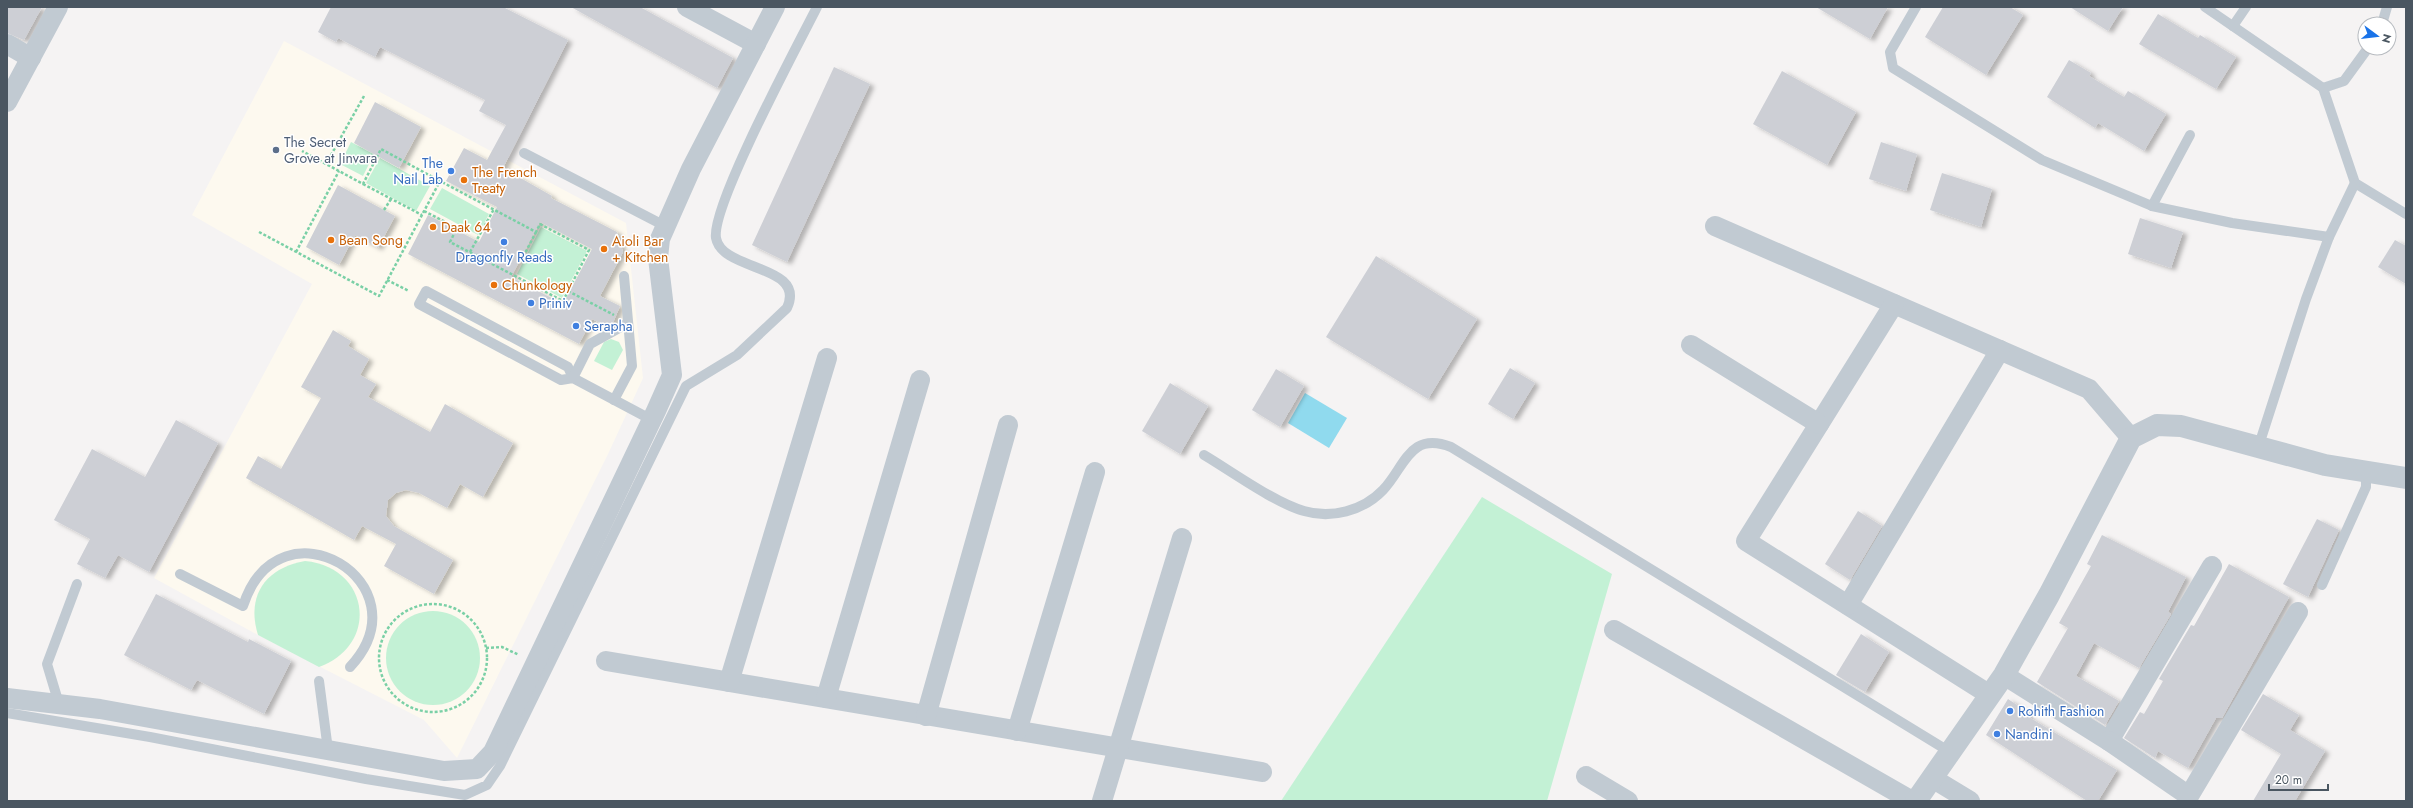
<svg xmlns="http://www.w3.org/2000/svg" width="2413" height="808" font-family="Jost,sans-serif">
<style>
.commercial{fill:#fdf9ef}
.green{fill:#c3f1d5}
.water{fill:#90daee}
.building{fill:#cdcfd5;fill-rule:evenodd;filter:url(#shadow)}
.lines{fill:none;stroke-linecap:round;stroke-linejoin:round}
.path{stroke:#7ad0a6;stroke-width:2.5;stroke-dasharray:3 2;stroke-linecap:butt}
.service{stroke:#c1cad2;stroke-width:10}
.minor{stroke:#c1cad2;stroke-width:20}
.tertiary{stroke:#c1cad2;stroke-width:22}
.service-dot{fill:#5c6f8a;stroke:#fff;stroke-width:1.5}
.shop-dot{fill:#3f7fe0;stroke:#fff;stroke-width:1.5}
.food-dot{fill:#e8710a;stroke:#fff;stroke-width:1.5}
.labels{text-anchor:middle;stroke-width:3;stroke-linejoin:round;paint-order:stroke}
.service-label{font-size:14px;fill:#4e5e75;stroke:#fff;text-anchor:start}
.shop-label{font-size:14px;fill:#366cbe;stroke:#fff;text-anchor:start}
.food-label{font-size:14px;fill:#c56008;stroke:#fff;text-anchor:start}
</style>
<defs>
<filter id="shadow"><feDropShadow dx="4.5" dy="2.5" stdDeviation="2" flood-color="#0004"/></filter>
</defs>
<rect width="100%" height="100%" fill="#f5f3f3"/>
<!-- commercial -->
<path class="commercial" d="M284,41L626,223L643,378L609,452L457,758L424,720L258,635L154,578L312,284L192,215Z"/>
<!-- green -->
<g class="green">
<path d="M351,142L374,154L363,176L340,164Z"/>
<path d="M380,158L430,186L416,211L366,183Z"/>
<path d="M442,188L489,214L478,235L430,209Z"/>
<path d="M541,227L587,251L562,298L517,274Z"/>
<path d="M611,339L619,342L623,350L612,370L594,361L604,342Z"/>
<path d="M1482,497L1612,574L1547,801H1281Z"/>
<path d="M305,561C370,567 380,645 319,667L258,635C246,596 265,568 305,561Z"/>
<circle cx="433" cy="658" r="47"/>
</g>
<!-- water -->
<path class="water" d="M1305,393L1347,418L1329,448L1288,423Z"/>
<!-- building -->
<g class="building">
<path d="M7,7H42L24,40L7,33Z"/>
<path d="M331,7H503L568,40L503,168L552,196L551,198L617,232L623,252L600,296L620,306L612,325L608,327L592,319L579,344L408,254L428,215L479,242L497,207L446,181L464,148L487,160L506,125L479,111L485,100L380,47L375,57L338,38L336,42L318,32ZM540,222L592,249L563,304L511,277Z"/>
<path d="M571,7H640L733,58L717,88Z"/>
<path d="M1816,7H1888L1870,39Z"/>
<path d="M1943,7H2010L2023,15L1986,75L1925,37Z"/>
<path d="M2070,7H2123L2108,31Z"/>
<path d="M2158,14L2198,38L2200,35L2236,57L2216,89L2139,44Z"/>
<path d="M2069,60L2091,73L2089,76L2124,97L2128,91L2166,114L2144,151L2098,123L2095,128L2047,97Z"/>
<path d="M834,67L870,84L787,262L752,245Z"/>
<path d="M1782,71L1856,112L1827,165L1753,124Z"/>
<path d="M375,102L421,127L399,168L354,143Z"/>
<path d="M1881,142L1917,154L1906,191L1869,179Z"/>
<path d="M1942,173L1992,189L1981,227L1930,210Z"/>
<path d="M338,185L395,216L378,248L355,235L339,265L306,247Z"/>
<path d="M2140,218L2183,232L2171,268L2128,254Z"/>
<path d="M2395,240L2406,246V284L2378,267Z"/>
<path d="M1376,256L1477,319L1428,399L1326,337Z"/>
<path d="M333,330L351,341L348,346L369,359L360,375L376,384L368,397L430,432L445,404L513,443L483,497L460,484L447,508L419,493L406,490L396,493L388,500L386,516L394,526L453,560L434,594L384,566L396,544L362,526L354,540L246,478L258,456L281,469L321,398L301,387Z"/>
<path d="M1510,368L1535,383L1513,419L1488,404Z"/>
<path d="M1276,369L1304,386L1280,427L1252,410Z"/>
<path d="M1170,383L1208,406L1180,454L1142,431Z"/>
<path d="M176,420L218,443L149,572L118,555L105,578L77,564L90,539L54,520L92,449L145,477Z"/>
<path d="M1858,511L1882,526L1850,580L1825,564Z"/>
<path d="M2317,519L2339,530L2308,597L2283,584Z"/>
<path d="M2102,535L2186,577L2168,612L2171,614L2139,668L2094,643L2076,676L2119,701L2105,725L2037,682L2068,628L2059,623L2091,566L2087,564Z"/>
<path d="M2229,564L2289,597L2222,718H2216L2188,768L2158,751L2155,758L2124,738L2140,712L2144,714L2163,681L2159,679L2191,625L2194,626Z"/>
<path d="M156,594L248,642L249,639L291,661L264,714L197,680L191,690L124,655Z"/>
<path d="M1861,634L1889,652L1865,692L1836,675Z"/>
<path d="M2263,694L2299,715L2290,730L2325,751L2295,801H2253L2281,754L2241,730Z"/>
<path d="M2008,699L2029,713L2027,716L2117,770L2098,801H2087L1986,735Z"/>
</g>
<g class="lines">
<!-- path -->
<g class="path">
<path d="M326,164L364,96"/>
<path d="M363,184L422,215"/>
<path d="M384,210L391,199"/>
<path d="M424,211L457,228L450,242L563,301L589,250L540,224L536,232L440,181"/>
<path d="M259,232L379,296L440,181L381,149L363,184L302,151"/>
<path d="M296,252L339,171"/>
<path d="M470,252L494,209"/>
<path d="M521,261L536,232"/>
<path d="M387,280L409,291"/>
<path d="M568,291L614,315"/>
<circle cx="433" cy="658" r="54"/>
<path d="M486,648L502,647L519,655"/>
</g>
<!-- service -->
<g class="service">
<path d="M1916,7L1890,52L1893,68L2042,160L2152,206L2232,223L2329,237"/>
<path d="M2205,7L2323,88L2355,183L2406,214"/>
<path d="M2382,24L2387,7"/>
<path d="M2233,26L2246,7"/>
<path d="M2323,88L2344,81L2368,48"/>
<path d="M524,153L665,226"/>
<path d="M2152,206L2190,135"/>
<path d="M573,378L568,367L426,291L419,304L561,380L573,378L652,420"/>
<path d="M573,378L590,344L628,323"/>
<path d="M614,400L632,366L624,276"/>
<path d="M2258,448L2306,299L2329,237L2355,183"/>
<path d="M1204,455C1231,471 1275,503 1304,511C1331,519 1363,511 1383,490C1405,467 1409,431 1451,447L1950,752"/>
<path d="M180,574L243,606C279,494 428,583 350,667"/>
<path d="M2322,585L2366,487V472"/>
<path d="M319,681L328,750"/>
<path d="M59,704L47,664L77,584"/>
<path d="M7,713L150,737L366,779L465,795L487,785L500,766L686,386L737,355L787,308C807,264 722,272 716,238C711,206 798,45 817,7"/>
</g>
<!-- minor -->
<g class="minor">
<path d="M687,7L756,44"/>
<path d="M7,44L31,58"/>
<path d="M7,102L58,7"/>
<path d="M1715,226L2089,389L2131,438"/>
<path d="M1894,304L1746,541L1990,695"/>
<path d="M1691,345L1819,424"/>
<path d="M1848,605L2000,350"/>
<path d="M1614,630L1912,801"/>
<path d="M606,661L1262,772"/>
<path d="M2004,675L2109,741L2212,566"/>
<path d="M729,682L827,358"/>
<path d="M7,698L100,709L444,771L477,769L493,752L656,411L672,375L658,258L660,239L691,169L775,7"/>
<path d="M826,698L920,380"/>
<path d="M926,716L1008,425"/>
<path d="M1017,731L1095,472"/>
<path d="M2109,741L2189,796L2298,612"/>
<path d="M1586,776L1628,801"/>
<path d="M1932,778L1970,801"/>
<path d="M1102,801L1182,538"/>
</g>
<!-- tertiary -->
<path class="tertiary" d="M1916,801L2004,675L2049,595L2131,438L2157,425L2181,426L2325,465L2406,478"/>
</g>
<!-- markers -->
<circle class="service-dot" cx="276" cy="150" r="4"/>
<g class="shop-dot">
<circle cx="451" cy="171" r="4"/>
<circle cx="504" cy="242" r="4"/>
<circle cx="531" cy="303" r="4"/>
<circle cx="576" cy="326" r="4"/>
<circle cx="2010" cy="711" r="4"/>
<circle cx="1997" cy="734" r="4"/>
</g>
<g class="food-dot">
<circle cx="464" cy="180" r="4"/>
<circle cx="433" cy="227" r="4"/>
<circle cx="331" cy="240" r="4"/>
<circle cx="604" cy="249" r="4"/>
<circle cx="494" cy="285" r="4"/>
</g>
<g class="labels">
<!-- service labels -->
<g class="service-label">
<text x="284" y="147">The Secret<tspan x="284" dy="16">Grove at Jinvara</tspan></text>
</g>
<!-- shop labels -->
<g class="shop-label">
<text x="443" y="168" text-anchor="end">The<tspan x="443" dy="16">Nail Lab</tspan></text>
<text x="504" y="262" text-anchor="middle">Dragonfly Reads</text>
<text x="539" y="308">Priniv</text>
<text x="584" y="331">Serapha</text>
<text x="2018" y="716">Rohith Fashion</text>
<text x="2005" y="739">Nandini</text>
</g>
<!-- food labels -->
<g class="food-label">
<text x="472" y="177">The French<tspan x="472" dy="16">Treaty</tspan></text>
<text x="441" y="232">Daak 64</text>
<text x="339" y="245">Bean Song</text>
<text x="612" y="246">Aioli Bar<tspan x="612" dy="16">+ Kitchen</tspan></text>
<text x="502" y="290">Chunkology</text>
</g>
</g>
<!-- border -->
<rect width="2413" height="808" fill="none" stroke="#4a5661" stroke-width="16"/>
<!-- north arrow -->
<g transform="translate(2377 36) rotate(105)"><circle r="19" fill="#ffffff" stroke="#b7bbc0"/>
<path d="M0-3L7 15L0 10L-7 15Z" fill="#1a73e8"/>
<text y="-6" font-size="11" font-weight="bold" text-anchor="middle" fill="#4a5661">N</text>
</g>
<!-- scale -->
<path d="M2269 784v6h59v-6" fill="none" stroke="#4a5661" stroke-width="2"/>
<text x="2275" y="784" font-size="12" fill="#4a5661" stroke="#ffffff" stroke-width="3" paint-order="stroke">20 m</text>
</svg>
